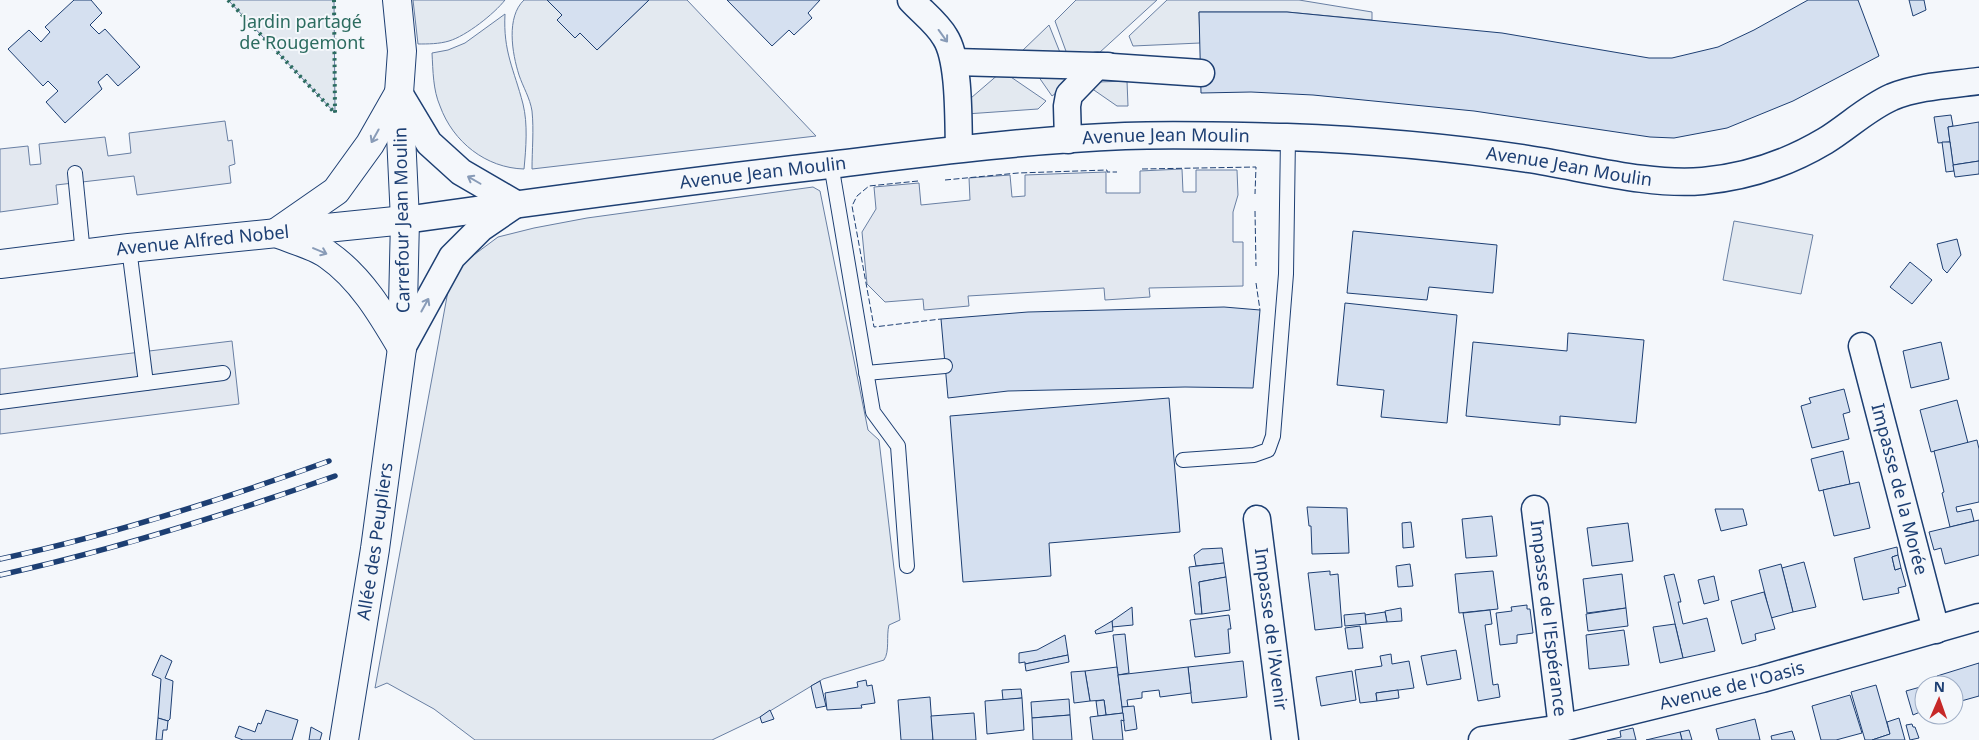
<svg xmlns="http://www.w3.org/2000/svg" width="1979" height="740" font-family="'Noto Sans',sans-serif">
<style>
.green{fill:#e3e9f0;stroke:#687fa3}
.parking{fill:#e3e8f0;stroke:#687fa3}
.building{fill:#d5e0f0;stroke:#1d3f73}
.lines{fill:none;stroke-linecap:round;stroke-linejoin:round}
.service-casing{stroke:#1d3f73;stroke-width:16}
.minor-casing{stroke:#1d3f73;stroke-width:29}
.tertiary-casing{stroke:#1d3f73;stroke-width:30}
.primary-casing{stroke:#1d3f73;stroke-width:30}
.service{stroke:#f4f7fb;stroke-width:14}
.minor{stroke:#f4f7fb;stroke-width:26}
.tertiary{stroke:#f4f7fb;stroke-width:28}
.primary{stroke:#f4f7fb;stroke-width:28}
.rail-casing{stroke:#1d3f73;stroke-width:5.5}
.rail{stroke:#f4f7fb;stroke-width:4;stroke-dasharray:11;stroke-linecap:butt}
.hedge{stroke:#2c6c60;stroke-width:4;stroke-dasharray:2.5 4;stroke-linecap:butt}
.fence{stroke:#1d3f73;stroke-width:1;stroke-dasharray:6 2.5;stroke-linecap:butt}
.oneway{stroke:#889bb7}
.labels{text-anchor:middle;stroke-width:4;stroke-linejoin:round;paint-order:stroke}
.park-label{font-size:18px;fill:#2c6c60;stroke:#f4f7fb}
.street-label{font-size:18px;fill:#1d3f73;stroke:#f4f7fb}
</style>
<rect width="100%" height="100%" fill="#f4f7fb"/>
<!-- green -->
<g class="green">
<path d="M228,0H334L335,113Z"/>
<path d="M413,0H505C494,14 466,36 449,41C439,44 428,44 418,44Z"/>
<path d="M524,0H547L562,15L557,20L575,38L580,33L597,50L649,0H687L816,136L532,169C532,150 534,130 532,111C530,98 523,87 519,75C512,53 506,17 524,0Z"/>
<path d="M1076,0H1157L1099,53L1067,54L1055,21Z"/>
<path d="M1167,0H1299L1372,12V20L1287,12H1199L1200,43L1133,46L1129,36Z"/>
<path d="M505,14C503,52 514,69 523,104C528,124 526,148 524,169C486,168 453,142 440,106C433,90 433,71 432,53L448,50L465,43Z"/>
<path d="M1049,25L1061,55L1022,51Z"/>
<path d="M1000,73H1005L1046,101L1038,109L966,114L964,104Z"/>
<path d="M1036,73L1082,74L1052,96Z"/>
<path d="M1127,81L1128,106H1117L1091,88L1098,82Z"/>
<path d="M813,187L820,191L868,430L879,440L900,620L889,625C886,636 890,651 884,660L823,679L760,717L712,740H475L434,709L387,683L375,688L448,291L463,263L498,237L534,228L587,218Z"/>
<path d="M1734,221L1813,235L1801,294L1723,280Z"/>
</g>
<!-- parking -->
<g class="parking">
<path d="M225,121L228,141L232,140L235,164L229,166L231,183L137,195L134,176L56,185L58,204L0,212V149L28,146L30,165L41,164L39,144L105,137L108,156L131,153L129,133Z"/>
<path d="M1182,169L1183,192H1196V170H1237L1238,195L1233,212V242H1243V286L1149,288L1150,297L1105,300L1104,288L968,296L969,306L924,310L923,299L885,302L867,284L862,232L876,209L874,187L919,183L921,205L970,200L969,178L1010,175L1012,197L1025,196V175L1106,172V193H1140V171Z"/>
<path d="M232,341L239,404L0,434V369Z"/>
</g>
<!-- building -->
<g class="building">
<path d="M74,0H91L102,13L90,25L99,34L105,29L140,67L118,86L107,74L98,82L102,89L65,123L46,102L58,91L48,81L43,86L8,49L29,30L41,42L50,32L45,27Z"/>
<path d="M547,0H649L597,50L580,33L575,38L557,20L562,15Z"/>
<path d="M727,0H820L808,13L812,18L794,35L789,30L772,46Z"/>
<path d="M1808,0H1858L1879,56L1793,101L1727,128L1674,138L1650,137L1474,111L1313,95L1251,92L1201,93L1199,12H1287L1502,33L1649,58H1672L1718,47L1754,30Z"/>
<path d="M1909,0H1924L1926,10L1913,16Z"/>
<path d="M1951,115L1953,126L1948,127L1950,142L1938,143L1934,117Z"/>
<path d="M1979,122V161L1953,165L1948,127Z"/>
<path d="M1942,142H1950L1954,171L1946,172Z"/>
<path d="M1979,161V174L1955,177L1953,165Z"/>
<path d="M1353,231L1497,245L1493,293L1429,287L1427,300L1347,293Z"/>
<path d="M1957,239L1961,255L1947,273L1943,269L1937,244Z"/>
<path d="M1910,262L1932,280L1912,304L1890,287Z"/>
<path d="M1345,303L1457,315L1447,423L1381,417L1384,390L1337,385Z"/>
<path d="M1224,307L1260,310L1253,388L1185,387L1008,391L948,398L941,319L1028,312Z"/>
<path d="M1568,333L1644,340L1636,423L1560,416V425L1466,416L1473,342L1567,351Z"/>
<path d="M1941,342L1949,379L1911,388L1903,351Z"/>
<path d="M1844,389L1850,412L1843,414L1849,439L1812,448L1801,406L1811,403L1809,398Z"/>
<path d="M1169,398L1180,532L1049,543L1051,576L963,582L950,416Z"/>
<path d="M1957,400L1968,443L1931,452L1920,410Z"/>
<path d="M1977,440L1979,449V502L1956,507L1957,512L1971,509L1974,521L1950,527L1942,493L1944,492L1934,451Z"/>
<path d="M1843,451L1850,484L1819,491L1811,459Z"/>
<path d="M1859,482L1870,528L1834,536L1823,490Z"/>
<path d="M1307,507L1347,508L1349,553L1312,554L1311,526H1309Z"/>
<path d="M1715,509H1743L1747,525L1721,531Z"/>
<path d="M1492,516L1497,556L1466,558L1462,519Z"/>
<path d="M1979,520V555L1945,564L1941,548L1934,550L1929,532Z"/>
<path d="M1411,522L1414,547L1403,548L1402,523Z"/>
<path d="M1628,523L1633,561L1592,566L1587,528Z"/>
<path d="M1897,547L1898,555L1892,557L1895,570L1901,568L1906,586L1898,588L1899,593L1863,600L1854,558Z"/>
<path d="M1222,548L1224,563L1196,566L1194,555L1202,549Z"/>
<path d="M1898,555L1901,568L1895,570L1892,557Z"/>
<path d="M1804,562L1816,607L1793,612L1782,568Z"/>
<path d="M1224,563L1226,577L1199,582L1202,614H1195L1189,567Z"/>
<path d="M1410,564L1413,586L1398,587L1396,566Z"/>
<path d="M1781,564L1793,612L1771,618L1759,570Z"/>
<path d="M1330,571V575L1338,574L1342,627L1315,630L1308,573Z"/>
<path d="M1493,571L1498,609L1459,613L1455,574Z"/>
<path d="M1622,574L1626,608L1587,613L1583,579Z"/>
<path d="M1674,574L1681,602H1678L1683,624L1707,618L1715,651L1683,658L1664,576Z"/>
<path d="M1714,576L1719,600L1704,604L1698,580Z"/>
<path d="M1226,577L1230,610L1202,614L1199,582Z"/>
<path d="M1764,592L1775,629L1755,634L1756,640L1742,644L1731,601Z"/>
<path d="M1527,605V609H1530L1533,633L1517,635V643L1500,645L1496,613L1512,611L1511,607Z"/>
<path d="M1132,607L1133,625L1112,627V621Z"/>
<path d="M1401,608L1402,621L1387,622L1385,611Z"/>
<path d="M1626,608L1628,626L1588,631L1586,614Z"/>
<path d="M1490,610L1492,624L1485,625L1493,685L1498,684L1500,697L1478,701L1463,613Z"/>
<path d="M1385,612L1387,622L1366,624L1365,615Z"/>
<path d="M1365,613L1366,624L1345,626L1344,615Z"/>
<path d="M1229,615L1231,629H1228L1230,653L1195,657L1190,620Z"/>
<path d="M1112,621L1113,631L1096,634L1095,631Z"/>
<path d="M1675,624L1683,658L1660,663L1653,627Z"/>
<path d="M1360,626L1363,648L1348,649L1345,628Z"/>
<path d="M1624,630L1629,665L1589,669L1586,635Z"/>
<path d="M1125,634L1129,673L1118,675L1113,635Z"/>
<path d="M1065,635L1068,655L1025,664V662L1019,663V653L1037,650Z"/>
<path d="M1456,650L1461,679L1427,685L1421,656Z"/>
<path d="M1391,654L1392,664L1409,661L1414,688L1376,693L1377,701L1360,703L1355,670L1382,666L1380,656Z"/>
<path d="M161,655L172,661L165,678L173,681L170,719L168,721L158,718L161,679L152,675Z"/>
<path d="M1068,655L1069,662L1026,671L1025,664Z"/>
<path d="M1243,661L1247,697L1192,703L1188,667Z"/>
<path d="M1979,663V696L1954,703V685H1939L1937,676Z"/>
<path d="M1117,667L1123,713L1106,715L1104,700L1090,701L1085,671Z"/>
<path d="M1188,667L1191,693L1160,697L1159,690L1142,692V698L1127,700L1128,707H1122L1118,675Z"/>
<path d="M1085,671L1090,701L1074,703L1071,672Z"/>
<path d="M1352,671L1356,700L1321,706L1316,677Z"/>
<path d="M866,680L867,686L872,685L875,703L861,705L862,708L827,710L825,693L858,687L857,682Z"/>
<path d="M820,681L826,706L816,708L811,686Z"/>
<path d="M1876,685L1890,734L1872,740H1865L1851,692Z"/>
<path d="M1924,686V715H1928L1922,717L1920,712L1913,715L1906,691Z"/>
<path d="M1021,689L1022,698L1003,700L1002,690Z"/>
<path d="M1398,690L1399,698L1377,701L1376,693Z"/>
<path d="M1850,695L1862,733L1836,740H1821L1812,706Z"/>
<path d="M930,697L933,740H901L898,700Z"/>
<path d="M1022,698L1024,730L987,734L985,701Z"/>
<path d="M1069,699L1070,715L1032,718L1031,702Z"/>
<path d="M1104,700L1106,715L1098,716L1096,701Z"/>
<path d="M1134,706L1137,729L1125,731L1122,707Z"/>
<path d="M266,710L298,720L292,740H243L235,737L239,726L255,732L258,723L261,724Z"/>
<path d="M770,710L774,719L762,723L760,717Z"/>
<path d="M974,713L976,740H933L931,716Z"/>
<path d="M1123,713L1124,721L1121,720L1123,740H1093L1090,717Z"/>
<path d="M1070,715L1072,740H1033L1032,718Z"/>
<path d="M158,718L168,721L167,730H163L162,740H156Z"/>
<path d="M1899,718L1905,740H1872L1890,734L1887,722Z"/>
<path d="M1755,719L1760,740H1719L1716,729Z"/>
<path d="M1912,724L1913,727H1915L1919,738L1910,740L1906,725Z"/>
<path d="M311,727L322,733L320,740H309Z"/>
<path d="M1633,728L1636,740H1607L1621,737L1620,731Z"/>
<path d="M1689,730L1692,740H1682L1680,732Z"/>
<path d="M1792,731L1795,740H1772L1771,736Z"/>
<path d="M1680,732L1682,740H1646Z"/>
</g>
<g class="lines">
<defs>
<g id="service">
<path d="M831,164L873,412L898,446L907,566"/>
<path d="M75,173L83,254"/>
<path d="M129,248L146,383"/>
<path d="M866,373L945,366"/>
<path d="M0,402L223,373"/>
<path d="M1183,460L1254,455L1268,450L1273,436L1286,274L1288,137"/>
</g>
<g id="minor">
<path d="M911,0C922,12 937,23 945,37C960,60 958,120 959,148"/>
<path d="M955,62L1097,66L1201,73"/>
<path d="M399,93L429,143L461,172L516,204L481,228L452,257L402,348"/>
<path d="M1068,140L1067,106L1069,95L1097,66H1108"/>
<path id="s1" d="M405,220C546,200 687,181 829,165C927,153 1026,140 1125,136C1179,134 1233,136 1287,137C1367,140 1448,147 1528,159C1582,167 1649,186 1703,181C1746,177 1788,163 1825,141C1848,127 1867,108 1892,97C1919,86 1950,85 1979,81"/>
<path id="s2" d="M1862,346L1936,630"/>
<path id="s3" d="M1535,509L1562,728"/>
<path id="s4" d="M1257,519L1285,740"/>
<path id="s5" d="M1482,740L1562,728L1762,679L1979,617"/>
</g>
<g id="tertiary">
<path d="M277,232L336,191L370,144L399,93"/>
<path d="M279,234C293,240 316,246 328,255C361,278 382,314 402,348"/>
<path id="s6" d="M0,264L129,248L405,220"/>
</g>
<g id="primary">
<path id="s7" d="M344,740L375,549L402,348L405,220L399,93L402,51L397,0"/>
</g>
</defs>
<!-- service casing -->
<use href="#service" class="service-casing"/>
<!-- minor casing -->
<use href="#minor" class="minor-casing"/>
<!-- tertiary casing -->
<use href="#tertiary" class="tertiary-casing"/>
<!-- primary casing -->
<use href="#primary" class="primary-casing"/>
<!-- service -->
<use href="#service" class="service"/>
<!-- minor -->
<use href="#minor" class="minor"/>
<!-- tertiary -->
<use href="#tertiary" class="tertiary"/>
<!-- primary -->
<use href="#primary" class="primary"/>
<defs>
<g id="rail">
<path d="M0,559C112,535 221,500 329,461"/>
<path d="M0,575C114,550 225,515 335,476"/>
</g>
</defs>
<!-- rail casing -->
<use href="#rail" class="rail-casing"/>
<!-- rail -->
<use href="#rail" class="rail"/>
<!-- hedge -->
<path class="hedge" d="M228,0L335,113L334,0"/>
<!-- fence -->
<g class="fence">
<path d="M1142,169L1256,167L1255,194"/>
<path d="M945,180L1018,173L1107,170V172H1117"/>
<path d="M918,181L869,186L857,196L852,206L874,327L941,319"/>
<path d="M1255,211L1256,266"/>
<path d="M1256,283L1260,310"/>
</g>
</g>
<!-- one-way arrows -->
<defs><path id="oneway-shaft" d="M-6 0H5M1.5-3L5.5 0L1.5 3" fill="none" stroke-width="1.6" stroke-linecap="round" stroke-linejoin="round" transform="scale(1.25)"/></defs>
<g class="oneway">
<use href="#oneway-shaft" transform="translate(943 36) rotate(54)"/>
<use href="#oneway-shaft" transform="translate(375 136) rotate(119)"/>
<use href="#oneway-shaft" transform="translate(474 180) rotate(-150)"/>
<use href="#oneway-shaft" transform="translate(320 251) rotate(23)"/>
<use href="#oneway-shaft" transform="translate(425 305) rotate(-61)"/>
</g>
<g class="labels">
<!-- park labels -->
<g class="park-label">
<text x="302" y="28">Jardin partagé<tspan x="302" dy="21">de Rougemont</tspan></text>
</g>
<!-- street labels -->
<g class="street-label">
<text dy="6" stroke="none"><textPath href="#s1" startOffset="766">Avenue Jean Moulin</textPath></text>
<text dy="6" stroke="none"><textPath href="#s1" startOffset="1171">Avenue Jean Moulin</textPath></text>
<text dy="6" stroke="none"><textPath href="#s1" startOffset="361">Avenue Jean Moulin</textPath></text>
<text transform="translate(402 220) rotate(-91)" y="6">Carrefour Jean Moulin</text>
<text dy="6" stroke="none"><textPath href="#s6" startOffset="204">Avenue Alfred Nobel</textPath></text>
<text dy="6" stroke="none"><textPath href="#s2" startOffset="148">Impasse de la Morée</textPath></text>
<text dy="6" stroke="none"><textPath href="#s7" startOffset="201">Allée des Peupliers</textPath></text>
<text dy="6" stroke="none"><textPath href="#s3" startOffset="110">Impasse de l'Espérance</textPath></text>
<text dy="6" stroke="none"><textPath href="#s4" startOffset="111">Impasse de l'Avenir</textPath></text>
<text dy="6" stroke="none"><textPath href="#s5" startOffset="256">Avenue de l'Oasis</textPath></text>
</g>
</g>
<!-- north arrow -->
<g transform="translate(1939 700) rotate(2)"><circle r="24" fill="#f4f7fb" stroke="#9eadc5"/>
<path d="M0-4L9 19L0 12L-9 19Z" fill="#c62828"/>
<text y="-8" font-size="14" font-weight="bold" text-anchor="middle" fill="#1d3f73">N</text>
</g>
</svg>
